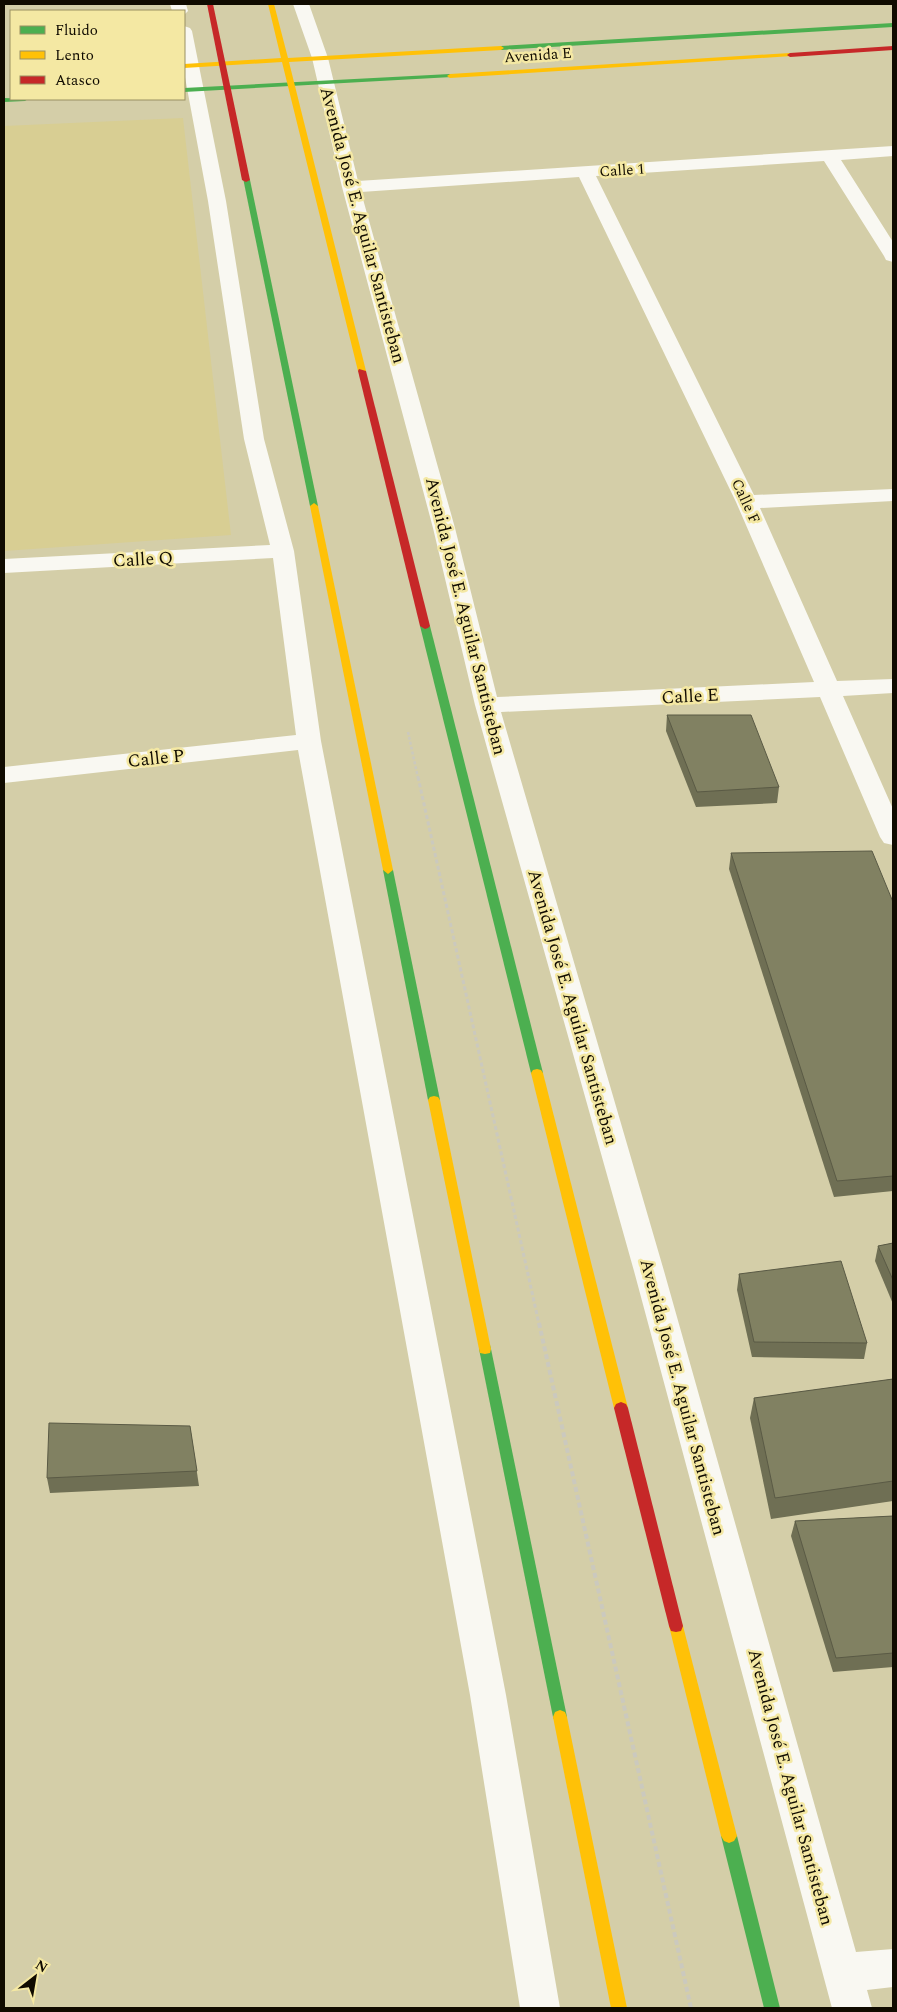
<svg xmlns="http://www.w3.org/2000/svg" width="897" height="2012" font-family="Spectral,serif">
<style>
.built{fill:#d8ce93}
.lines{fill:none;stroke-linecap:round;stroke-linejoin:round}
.path-far2{stroke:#cbc9be;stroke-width:2.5;stroke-dasharray:3 2;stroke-linecap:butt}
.path-far1{stroke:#cbc9be;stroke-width:3;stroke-dasharray:4 2.5;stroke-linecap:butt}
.path{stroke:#cbc9be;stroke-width:4;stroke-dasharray:5 3;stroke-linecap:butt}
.street{fill:#f9f8f2;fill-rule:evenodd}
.fast{fill:#4caf50;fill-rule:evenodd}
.slow{fill:#ffc107;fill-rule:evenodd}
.jam{fill:#c62828;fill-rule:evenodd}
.wall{fill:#6f6f54}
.building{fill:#818162;stroke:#5a5a45}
.labels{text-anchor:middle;stroke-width:5;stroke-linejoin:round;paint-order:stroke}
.far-street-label{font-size:15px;fill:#100b00;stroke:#f4e8a3}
.street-label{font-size:18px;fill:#100b00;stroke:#f4e8a3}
</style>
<rect width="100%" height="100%" fill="#d4cea8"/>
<!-- built -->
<path class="built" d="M183,118L231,535L4,551V126Z"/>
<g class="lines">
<!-- path-far2 -->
<path class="path-far2" d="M408,732L418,778"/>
<!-- path-far1 -->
<path class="path-far1" d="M418,777L539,1324"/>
<!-- path -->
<path class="path" d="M539,1323L691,2008"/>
<!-- street -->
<g class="street">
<path d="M170,4H186L188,11L184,15V11H172Z"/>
<path d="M293,4H309L328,58L358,181L893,146V156L841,160L893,242V262L886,260L884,256L824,161L596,176L754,495L893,489V501L760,508L837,681L893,679V693L843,696L893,809V845L884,843L880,837L820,697L501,712L664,1271L856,1952L893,1949V1987L867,1990L872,2008H832L634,1271L475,705L433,528L342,187L312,58ZM579,177L736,502L814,682L497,697L455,528L361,192Z"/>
<path d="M184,26L190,28L192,31L226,201L264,439L294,551L321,741L506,1695L560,2008H520L470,1695L298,750L4,783V767L296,735L273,558L4,573V559L270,545L244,439L208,201L184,72Z"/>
</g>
<!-- fast -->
<g class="fast">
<path d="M893,23V27L501,50L498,48L501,46Z"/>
<path d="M450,74L453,76L452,77L184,92V88Z"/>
<path d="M4,98L28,99L25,101L4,102Z"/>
<path d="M243,178L250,180L318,506L314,509L310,506Z"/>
<path d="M425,623L430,626L543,1073L541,1076H533L531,1073L420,626Z"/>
<path d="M388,866L393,870L440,1100L438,1103H430L428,1100L383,870Z"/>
<path d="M485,1344L490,1345L491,1349L567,1717L565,1722L560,1724L555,1722L553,1717L479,1349L480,1345Z"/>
<path d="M729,1829L734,1831L737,1836L780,2008H764L721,1836L724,1831Z"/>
</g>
<!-- slow -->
<g class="slow">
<path d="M268,4H274L288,58L501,46L504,48L501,50L289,62L366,371L365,373L358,371L282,62L184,68V64L281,58Z"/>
<path d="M790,53L792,54V56L450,78L447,76L450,74Z"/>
<path d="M314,503L318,506L393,870L388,874L383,870L310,506Z"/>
<path d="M537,1069L541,1070L543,1073L628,1408L626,1412L621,1414L616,1412L614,1408L531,1073L533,1070Z"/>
<path d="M434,1096L438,1097L440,1100L491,1349L490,1353L485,1354L480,1353L479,1349L428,1100L430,1097Z"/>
<path d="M676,1620L681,1621L683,1626L737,1836L734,1841L729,1843L724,1841L721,1836L669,1626L671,1621Z"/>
<path d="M560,1710L565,1712L567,1717L627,2008H611L553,1717L555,1712Z"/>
</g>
<!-- jam -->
<g class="jam">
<path d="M207,4H213L250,180L246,182L242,180Z"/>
<path d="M893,46V50L790,57L787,55L790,53Z"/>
<path d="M359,369L366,371L430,626L428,628L425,629L420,626L358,371Z"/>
<path d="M621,1402L626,1404L628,1408L683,1626L681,1631L676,1632L671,1631L669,1626L614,1408L616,1404Z"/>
</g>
</g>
<!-- wall -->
<g class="wall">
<path d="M667,715L779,787L777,803L696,807L666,731Z"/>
<path d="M731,853L893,902V1191L834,1197L729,869Z"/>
<path d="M893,1243V1304L875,1261L878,1246Z"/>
<path d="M739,1274L867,1343L864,1359L752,1357L737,1290Z"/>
<path d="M893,1379V1501L771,1519L750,1418L754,1398Z"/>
<path d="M190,1426L199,1486L50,1493L47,1478Z"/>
<path d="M893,1516V1667L833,1672L791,1536L795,1521Z"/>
</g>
<!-- building -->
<g class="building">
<path d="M667,715H751L779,787L697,792Z"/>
<path d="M872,851L893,902V1176L837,1181L731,853Z"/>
<path d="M893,1243V1280L878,1246Z"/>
<path d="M841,1261L867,1343L754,1342L739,1274Z"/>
<path d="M893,1379V1481L775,1498L754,1398Z"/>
<path d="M49,1423L190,1426L197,1471L47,1478Z"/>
<path d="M893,1516V1653L836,1658L795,1521Z"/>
</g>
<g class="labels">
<!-- far-street labels -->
<g class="far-street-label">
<text transform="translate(538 55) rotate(-4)" y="5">Avenida E</text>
<text transform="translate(622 170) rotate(-4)" y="5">Calle 1</text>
<text transform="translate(746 501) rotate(65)" y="5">Calle F</text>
</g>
<!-- street labels -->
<g class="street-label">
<text transform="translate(363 225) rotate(75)" y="6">Avenida José E. Aguilar Santisteban</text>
<text transform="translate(143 559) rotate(-3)" y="6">Calle Q</text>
<text transform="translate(466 616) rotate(76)" y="6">Avenida José E. Aguilar Santisteban</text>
<text transform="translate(690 696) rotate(-3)" y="6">Calle E</text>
<text transform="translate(156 758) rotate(-6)" y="6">Calle P</text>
<text transform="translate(573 1007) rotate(74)" y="6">Avenida José E. Aguilar Santisteban</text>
<text transform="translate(683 1397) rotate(75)" y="6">Avenida José E. Aguilar Santisteban</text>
<text transform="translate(791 1787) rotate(75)" y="6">Avenida José E. Aguilar Santisteban</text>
</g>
</g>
<!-- border -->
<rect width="897" height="2012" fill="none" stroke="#100b00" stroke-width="10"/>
<!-- legend -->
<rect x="10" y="10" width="175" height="90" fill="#f4e8a3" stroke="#999062"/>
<rect x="20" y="26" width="25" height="8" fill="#4caf50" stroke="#999062"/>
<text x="55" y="35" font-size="15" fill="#100b00">Fluido</text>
<rect x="20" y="51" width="25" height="8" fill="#ffc107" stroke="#999062"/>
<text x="55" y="60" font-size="15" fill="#100b00">Lento</text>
<rect x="20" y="76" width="25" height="8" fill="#c62828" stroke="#999062"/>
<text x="55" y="85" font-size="15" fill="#100b00">Atasco</text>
<!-- north arrow -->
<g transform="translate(35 1977) rotate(31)" stroke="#f4e8a3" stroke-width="4" paint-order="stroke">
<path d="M0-4L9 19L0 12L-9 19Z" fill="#100b00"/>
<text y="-8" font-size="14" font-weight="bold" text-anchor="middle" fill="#100b00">N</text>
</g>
</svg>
